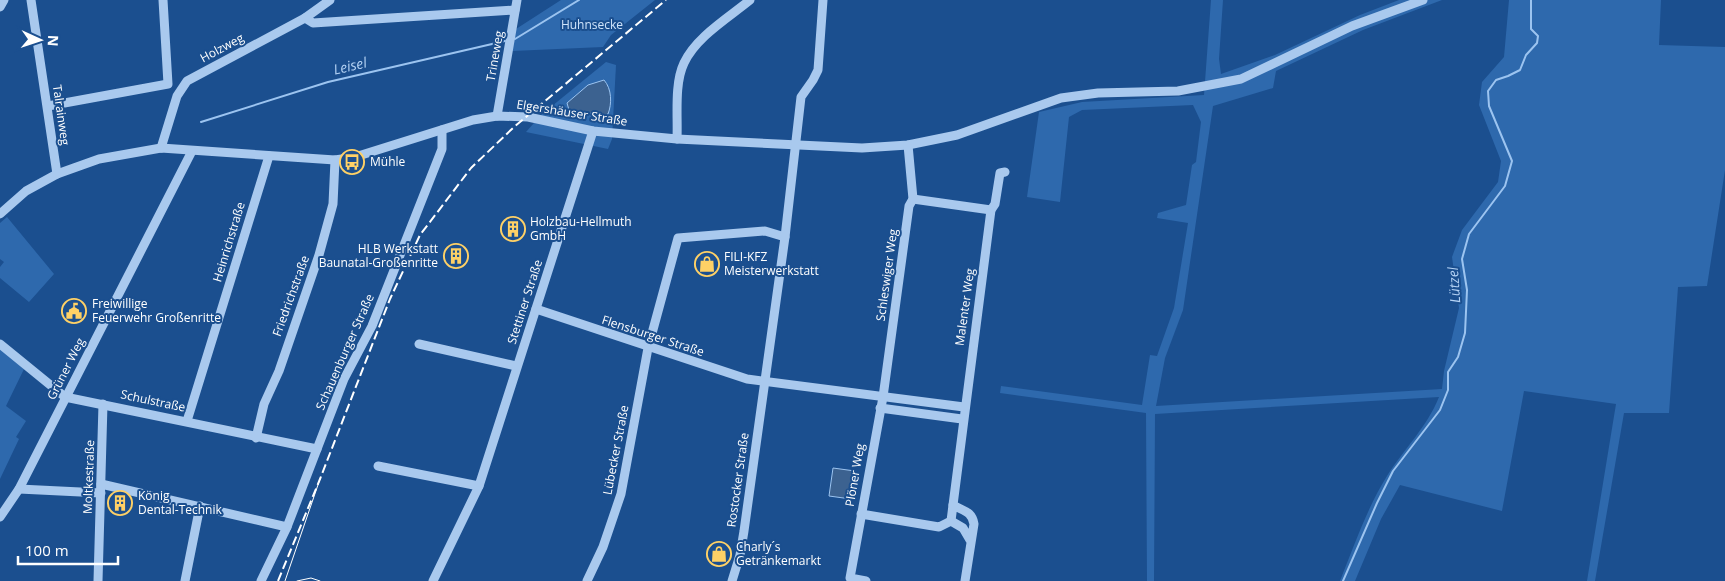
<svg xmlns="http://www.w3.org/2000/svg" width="1725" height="581" font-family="'Open Sans',sans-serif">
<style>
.green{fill:#2e69ad}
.water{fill:#3c6290;stroke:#9cc4f0}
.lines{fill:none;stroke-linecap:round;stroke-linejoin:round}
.stream{stroke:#9cc4f0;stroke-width:2}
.minor{stroke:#a9c9ee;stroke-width:9}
.tram{stroke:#fff;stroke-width:1}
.rail{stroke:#fff;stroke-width:2;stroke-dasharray:9 4;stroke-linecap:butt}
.labels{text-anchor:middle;stroke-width:4;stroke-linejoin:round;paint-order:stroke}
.park-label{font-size:12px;fill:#cfe3fa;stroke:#1b4f8f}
.street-label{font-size:12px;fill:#fff;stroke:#1b4f8f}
.poi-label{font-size:12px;fill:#fff;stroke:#1b4f8f;text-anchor:start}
.water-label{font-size:14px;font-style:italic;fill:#b5d3f5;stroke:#1b4f8f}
</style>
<rect width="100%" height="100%" fill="#1b4f8f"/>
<!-- green -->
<g class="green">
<path d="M561,0H655L611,35L603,47L512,51L516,29Z"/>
<path d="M1211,0H1223L1219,59L1221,74L1275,55L1360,15L1399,0H1442L1363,30L1276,71L1273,88L1213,106L1183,310L1165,358L1156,406L1442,389L1444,371L1459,308L1452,257L1462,230L1498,182L1501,161L1479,105L1482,82L1504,57L1509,0H1661L1659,45L1725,47V170L1707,286L1678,287L1669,413H1624L1595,581H1587L1616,404L1524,391L1502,511L1400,485L1381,519L1355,581H1340C1354,546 1367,508 1387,476C1404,449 1427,427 1439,397L1155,414L1154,581H1147L1146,413L1000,393L1001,386L1142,405L1150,355L1157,356L1174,308L1188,223L1157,218L1158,213L1186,205L1192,165L1196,162L1201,122L1193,105L1082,110L1069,117L1060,202L1027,197L1039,112L1082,102L1204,95Z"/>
<path d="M606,62L616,65L612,139L608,149L526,132L541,115Z"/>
<path d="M7,217L54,274L29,302L0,278V267L4,262L0,259V223Z"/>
<path d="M0,348L24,369L6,406L26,421L16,437L19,439L0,479Z"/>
</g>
<!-- water -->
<g class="water">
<path d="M604,80C612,89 612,104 608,114L600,117L590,113L569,110L567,103L588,85Z"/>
<path d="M833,468L855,471L851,499L829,496Z"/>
</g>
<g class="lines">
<!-- stream -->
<g class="stream">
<path d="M515,39L579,0"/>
<path d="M201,122L328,82L505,41"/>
<path d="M1343,581L1377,503L1393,471L1440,410L1448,390V372L1458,357L1465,333L1467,290L1462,259L1469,234L1505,186L1512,161L1489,106L1488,91L1496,80L1508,76L1520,70L1526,55L1537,43L1538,36L1531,29V0"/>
</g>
<!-- minor -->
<g class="minor">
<path d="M31,0L57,174"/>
<path d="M0,7L4,0"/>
<path d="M305,18L313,23L515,10"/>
<path d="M48,106L168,84L163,0"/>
<path d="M497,116L517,0"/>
<path d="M677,139C678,116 674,84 684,63C696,37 728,18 750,0"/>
<path d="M161,148L177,96L187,81L305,18L330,0"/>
<path d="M913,199L991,210"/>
<path d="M0,214L26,191L57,174L99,159L161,148L335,160L355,157L473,120L497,116L528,117L593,131L677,139L862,148L908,145L957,135L1061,98L1098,93L1178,91L1241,79L1352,26L1423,0"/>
<path d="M536,309L747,379L964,407"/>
<path d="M0,344L65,397L317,449"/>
<path d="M419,344L516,366"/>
<path d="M880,408L962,419"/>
<path d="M187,421L269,156"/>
<path d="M256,438L264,404L279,371L319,255L333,204L335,160"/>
<path d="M378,466L479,486"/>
<path d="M101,484L287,527"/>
<path d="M19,489L101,493"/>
<path d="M953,505L991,210L995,204L1000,173L1005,172"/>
<path d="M861,514L939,527L951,521"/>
<path d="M0,517L19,489L192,151"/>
<path d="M98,581L103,404"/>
<path d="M185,581L200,506"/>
<path d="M261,581L287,527L344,379L372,326L442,149V130"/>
<path d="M433,581L479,486L593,131"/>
<path d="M587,581L603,547L621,494L648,348L678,238L765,231L785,237"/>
<path d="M732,581L740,555L744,531L785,237L801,97L813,80L818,70L823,0"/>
<path d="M866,581L850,578L883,397L909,206L913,199L908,145"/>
<path d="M965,581L974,524C972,511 963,511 953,505L951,521L963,528L970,540"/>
</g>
<!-- tram -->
<g class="tram">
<path d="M285,581L320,479"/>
<path d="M297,581L311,578L320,581"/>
</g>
<!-- rail -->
<path class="rail" d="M278,581L320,479L390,299L420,235L471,168L514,127L666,0"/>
</g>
<!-- icons -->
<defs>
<symbol id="bus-ring" viewBox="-11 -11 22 22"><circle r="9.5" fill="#1b4f8f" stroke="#ffd166" stroke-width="1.5"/><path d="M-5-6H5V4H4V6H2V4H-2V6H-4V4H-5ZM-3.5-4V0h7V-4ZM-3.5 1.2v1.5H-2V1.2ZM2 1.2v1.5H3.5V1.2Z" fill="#ffd166"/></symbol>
<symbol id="building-ring" viewBox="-11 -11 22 22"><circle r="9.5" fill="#1b4f8f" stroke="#ffd166" stroke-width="1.5"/><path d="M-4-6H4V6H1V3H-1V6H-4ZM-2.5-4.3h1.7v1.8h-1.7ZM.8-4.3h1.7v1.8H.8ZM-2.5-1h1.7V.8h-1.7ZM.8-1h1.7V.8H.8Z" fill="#ffd166"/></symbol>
<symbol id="shop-ring" viewBox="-11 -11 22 22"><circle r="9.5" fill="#1b4f8f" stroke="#ffd166" stroke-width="1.5"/><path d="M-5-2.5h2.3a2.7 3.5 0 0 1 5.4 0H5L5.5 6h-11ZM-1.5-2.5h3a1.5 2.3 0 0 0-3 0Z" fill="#ffd166"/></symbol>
<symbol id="civic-ring" viewBox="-11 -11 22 22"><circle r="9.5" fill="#1b4f8f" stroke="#ffd166" stroke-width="1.5"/><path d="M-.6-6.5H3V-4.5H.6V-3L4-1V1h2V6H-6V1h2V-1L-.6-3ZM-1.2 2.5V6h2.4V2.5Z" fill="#ffd166"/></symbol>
</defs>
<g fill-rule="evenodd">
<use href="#bus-ring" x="338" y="148" width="28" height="28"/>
<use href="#building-ring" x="499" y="215" width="28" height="28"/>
<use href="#building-ring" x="442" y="242" width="28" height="28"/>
<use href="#shop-ring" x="693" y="250" width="28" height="28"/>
<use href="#civic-ring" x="60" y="297" width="28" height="28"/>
<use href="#building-ring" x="106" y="489" width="28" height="28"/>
<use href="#shop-ring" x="705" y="540" width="28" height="28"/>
</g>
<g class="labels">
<!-- park labels -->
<g class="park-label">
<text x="592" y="29">Huhnsecke</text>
</g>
<!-- street labels -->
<g class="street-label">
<text transform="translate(222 48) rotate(-28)" y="4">Holzweg</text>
<text transform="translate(495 56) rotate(-80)" y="4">Trineweg</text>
<text transform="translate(572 113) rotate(9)" y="4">Elgershäuser Straße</text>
<text transform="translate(61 115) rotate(82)" y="4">Talrainweg</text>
<text transform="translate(229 242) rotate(-73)" y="4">Heinrichstraße</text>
<text transform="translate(887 275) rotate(-82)" y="4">Schleswiger Weg</text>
<text transform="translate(291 296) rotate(-70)" y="4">Friedrichstraße</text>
<text transform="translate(525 302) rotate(-72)" y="4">Stettiner Straße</text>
<text transform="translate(965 307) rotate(-82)" y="4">Malenter Weg</text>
<text transform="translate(653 336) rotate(18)" y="4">Flensburger Straße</text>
<text transform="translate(345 352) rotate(-66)" y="4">Schauenburger Straße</text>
<text transform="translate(66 369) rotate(-63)" y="4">Grüner Weg</text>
<text transform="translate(153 401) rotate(12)" y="4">Schulstraße</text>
<text transform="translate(616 450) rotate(-79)" y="4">Lübecker Straße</text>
<text transform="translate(855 475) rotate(-80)" y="4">Plöner Weg</text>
<text transform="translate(89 477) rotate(-88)" y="4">Moltkestraße</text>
<text transform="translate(738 480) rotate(-82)" y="4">Rostocker Straße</text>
</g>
<!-- poi labels -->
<g class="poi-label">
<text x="370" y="166">Mühle</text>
<text x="530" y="226">Holzbau-Hellmuth<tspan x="530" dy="14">GmbH</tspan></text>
<text x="438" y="253" text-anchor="end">HLB Werkstatt<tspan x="438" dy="14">Baunatal-Großenritte</tspan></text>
<text x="724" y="261">FILI-KFZ<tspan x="724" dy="14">Meisterwerkstatt</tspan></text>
<text x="92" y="308">Freiwillige<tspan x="92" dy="14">Feuerwehr Großenritte</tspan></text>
<text x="138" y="500">König<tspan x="138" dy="14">Dental-Technik</tspan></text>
<text x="736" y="551">Charly´s<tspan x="736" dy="14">Getränkemarkt</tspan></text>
</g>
<!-- water labels -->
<g class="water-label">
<text transform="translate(350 66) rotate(-13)" y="5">Leisel</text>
<text transform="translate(1454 285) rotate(-94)" y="5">Lützel</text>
</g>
</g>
<!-- north arrow -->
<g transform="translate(40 40) rotate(93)" stroke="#1b4f8f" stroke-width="4" paint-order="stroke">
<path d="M0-4L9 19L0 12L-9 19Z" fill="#ffffff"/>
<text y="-8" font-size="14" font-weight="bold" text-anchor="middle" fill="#ffffff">N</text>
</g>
<!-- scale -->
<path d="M18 556v8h100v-8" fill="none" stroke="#ffffff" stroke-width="2.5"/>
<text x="25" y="556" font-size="15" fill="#ffffff" stroke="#1b4f8f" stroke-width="4" paint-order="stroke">100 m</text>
</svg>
